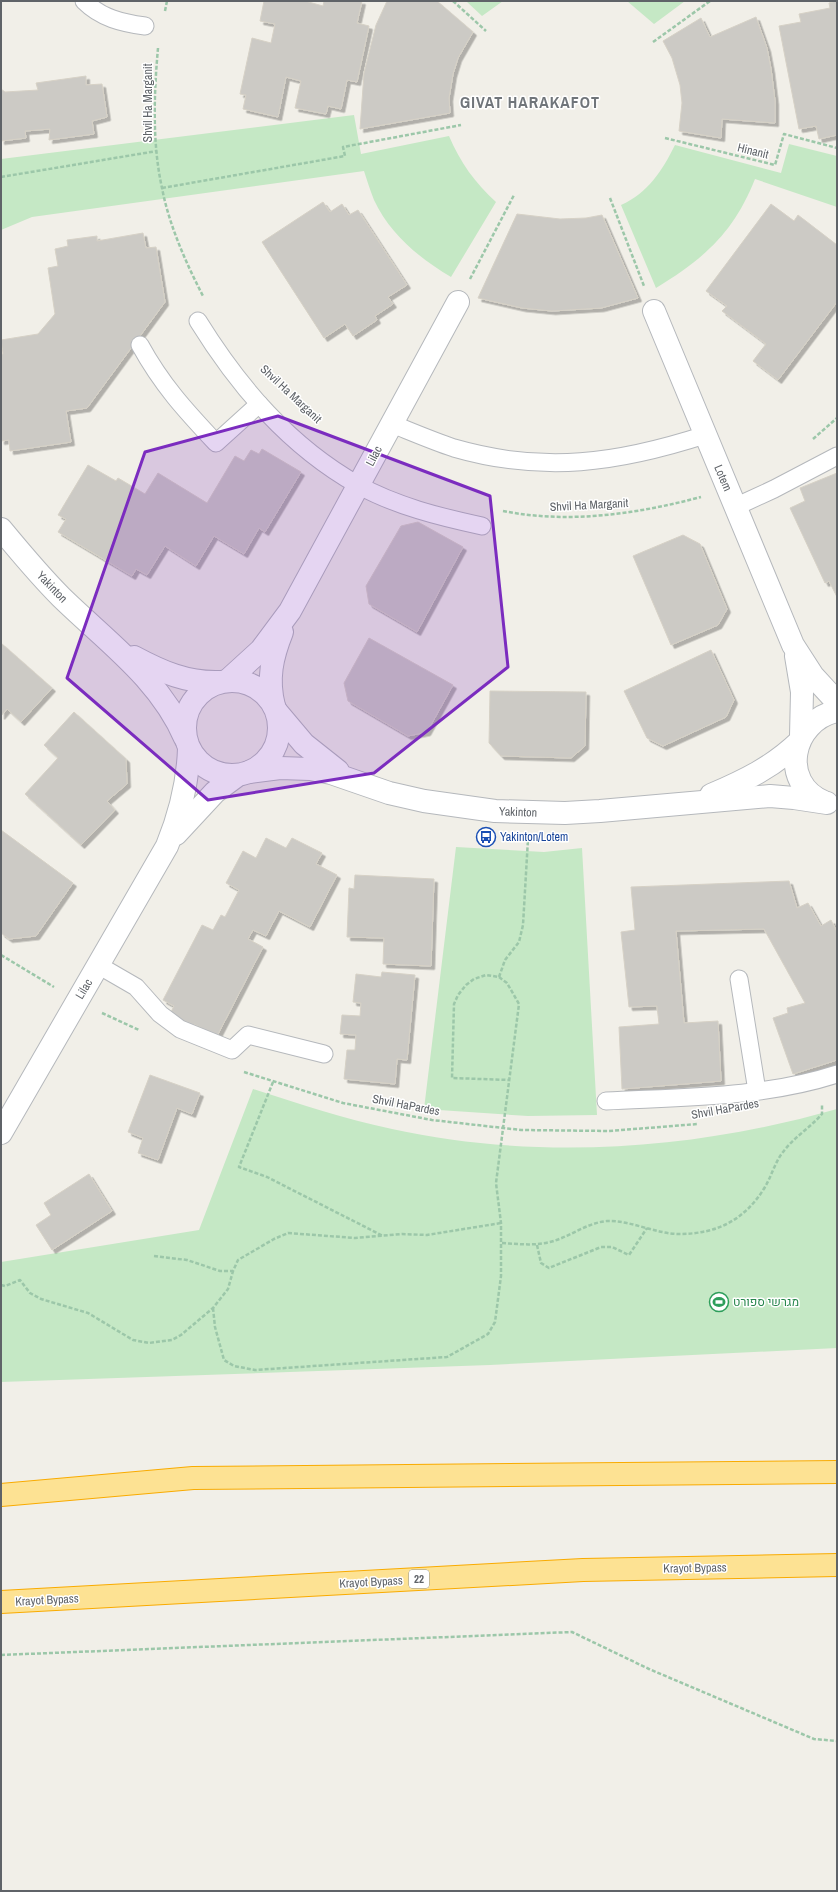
<svg xmlns="http://www.w3.org/2000/svg" width="838" height="1892" font-family="'Archivo Narrow',Heebo,sans-serif">
<style>
.park{fill:#c5e8c5}
.building{fill:#cccac5;stroke:#d6d1c6;filter:url(#shadow)}
.lines{fill:none;stroke-linecap:round;stroke-linejoin:round}
.lane-casing{stroke:#b5b8bc;stroke-width:19}
.street-casing{stroke:#b5b8bc;stroke-width:24}
.highway-casing{stroke:#f9ab00;stroke-width:24}
.path{stroke:#9cc7a9;stroke-width:2.5;stroke-dasharray:4 2;stroke-linecap:butt}
.lane{stroke:#fff;stroke-width:17}
.street{stroke:#fff;stroke-width:22}
.highway{stroke:#fde293;stroke-width:22}
.marked{fill:#7b2cbf;fill-opacity:0.2;stroke:#7b2cbf;stroke-width:3;stroke-linejoin:round}
.labels{text-anchor:middle;stroke-width:3;stroke-linejoin:round;paint-order:stroke}
.shield{fill:#fff;stroke:#8f9295;stroke-width:1}
.shield-label{font-size:11px;font-weight:bold;fill:#5f6368}
.street-label{font-size:12px;fill:#5f6368;stroke:#fff}
.transit-label{font-size:12px;fill:#164399;stroke:#fff;text-anchor:start}
.leisure-label{font-size:12px;fill:#27864d;stroke:#fff;text-anchor:start}
.district-label{font-size:16px;font-weight:bold;letter-spacing:1px;fill:#70757a;stroke:#fff}
</style>
<defs>
<filter id="shadow"><feDropShadow dx="3.5" dy="3.5" stdDeviation="0" flood-color="#0004"/></filter>
</defs>
<rect width="100%" height="100%" fill="#f1efe8"/>
<!-- park -->
<g class="park">
<path d="M466,1H503L482,16Z"/>
<path d="M627,1H685L654,24Z"/>
<path d="M354,115L361,154L449,136C460,162 475,183 496,202L451,277C419,258 390,234 374,200C370,190 367,180 364,171L32,217L1,230V159Z"/>
<path d="M789,144L837,156V207L755,179C734,232 705,258 656,288L621,205C648,193 662,171 675,145L781,173Z"/>
<path d="M456,847L544,852L582,848L597,1115L528,1116L424,1109Z"/>
<path d="M253,1089C299,1104 345,1119 392,1129C539,1161 693,1150 837,1109V1348L490,1365L1,1382V1262L199,1230Z"/>
</g>
<!-- building -->
<g class="building">
<path d="M264,1H305L323,6L324,1H362L357,23L369,26L357,82L347,80L341,109L328,106L326,114L295,108L301,81L286,77L278,117L243,109L246,95L240,94L252,38L271,43L275,24L260,21Z"/>
<path d="M387,1H437L473,32L458,58L453,74L449,98L450,113L360,129L364,73L376,25Z"/>
<path d="M837,1V135L819,139L816,126L799,129L779,26L801,22L799,14L830,8L829,3Z"/>
<path d="M756,17L767,48L771,69L775,101V123L722,119L721,138L679,131L682,103L680,85L672,58L663,41L701,18L710,37Z"/>
<path d="M86,76V85L102,84L107,117L92,121L94,134L49,140L50,129L25,131L26,138L1,141V89L5,92L38,90L36,83Z"/>
<path d="M323,202L330,212L342,204L349,215L358,210L407,285L388,297L393,304L375,316L377,320L353,336L345,324L324,338L262,242Z"/>
<path d="M771,204L794,221L798,215L837,245V302L778,380L753,361L766,344L722,311L727,306L706,291Z"/>
<path d="M517,214L560,219L586,218L602,215L638,298L601,308L552,311L522,308L478,298Z"/>
<path d="M143,233L146,248L156,247L165,302L87,408L66,411L71,442L10,451L9,440L1,441V354H3L1,340L38,334L55,314L48,268L58,266L55,249L68,246L67,240L97,236V241Z"/>
<path d="M262,449L301,472L265,532L259,528L244,554L214,536L196,566L165,546L147,575L136,569L132,576L58,532L66,519L58,515L88,465L116,481L118,478L145,494L158,473L207,503L235,456L244,461L251,450L259,454Z"/>
<path d="M837,473V597L829,581L825,583L790,508L805,501L800,488Z"/>
<path d="M418,522L463,547L417,632L369,604L366,586L401,526Z"/>
<path d="M683,535L700,544L727,609L718,625L671,645L633,556Z"/>
<path d="M369,638L453,685L427,732L408,736L348,701L344,683Z"/>
<path d="M1,643L52,688L21,722L7,709L1,716Z"/>
<path d="M711,650L734,700L726,717L663,746L647,738L624,691Z"/>
<path d="M490,691L586,692L585,746L571,758L501,756L489,743Z"/>
<path d="M74,712L126,759L127,784L107,801L115,810L81,845L25,794L58,758L44,745Z"/>
<path d="M1,830L73,883L36,936L9,939L1,933Z"/>
<path d="M266,838L286,848L292,838L322,853L316,864L337,875L310,927L279,911L266,936L253,930L248,939L263,947L217,1036L194,1024L192,1028L169,1016L174,1006L163,1000L202,925L213,930L221,915L225,917L239,890L226,883L243,851L256,858Z"/>
<path d="M355,875L434,879L431,966L383,964L384,938L347,937L349,888L354,889Z"/>
<path d="M789,881L797,908L808,903L821,926L831,920L837,932V1060L793,1074L773,1018L788,1013L787,1008L805,1003L764,929L676,931L684,1023L718,1021L721,1081L622,1089L619,1027L659,1024L657,1006L629,1007L621,932L635,930L631,887Z"/>
<path d="M382,972L415,975L407,1060L397,1059L395,1084L344,1079L347,1050H355L356,1035L340,1034L342,1015L360,1016L361,1003L353,1002L356,974L381,977Z"/>
<path d="M150,1075L200,1093L192,1114L177,1108L158,1160L138,1153L143,1138L128,1132Z"/>
<path d="M89,1174L112,1211L52,1250L36,1225L51,1215L44,1203Z"/>
</g>
<g class="lines">
<defs>
<g id="lane">
<path d="M84,1C101,18 122,23 145,26"/>
<path d="M198,321C239,387 289,446 358,485C396,506 440,517 482,526"/>
<path d="M140,345C162,385 185,410 216,443L259,404"/>
<path d="M392,424C412,432 433,441 454,448C544,474 618,463 705,435"/>
<path d="M735,507L774,489L837,456"/>
<path d="M98,965L136,987L160,1014L180,1029L232,1050L248,1035L324,1054"/>
<path d="M739,979L757,1091"/>
<path d="M606,1101C683,1097 763,1098 837,1074"/>
</g>
<g id="street">
<path d="M654,311L793,645L813,676L837,702"/>
<path d="M1,529C20,552 40,576 61,597C106,641 160,679 185,738"/>
<path d="M796,656L802,692L801,736"/>
<path d="M134,657C162,672 187,683 219,682"/>
<circle cx="232" cy="728" r="47"/>
<path d="M227,681L261,650L290,611L458,302"/>
<path d="M274,706C267,679 272,657 282,632"/>
<path d="M277,712L304,744L338,771"/>
<path d="M249,772L280,768L310,769L331,773L389,793L424,801L495,811L565,813L600,811L770,796L794,798L827,803"/>
<path d="M711,795C744,781 773,767 799,742"/>
<path d="M824,802C779,783 791,721 837,711"/>
<path d="M176,834L215,792L238,775"/>
<path d="M1,1133L167,846C180,814 188,783 189,748"/>
</g>
<g id="highway">
<path d="M1,1495L193,1478L837,1472"/>
<path d="M1,1602L583,1570L837,1565"/>
</g>
</defs>
<!-- lane casing -->
<use href="#lane" class="lane-casing"/>
<!-- street casing -->
<use href="#street" class="street-casing"/>
<!-- highway casing -->
<use href="#highway" class="highway-casing"/>
<!-- path -->
<g class="path">
<path d="M453,1L486,31"/>
<path d="M165,11L167,1"/>
<path d="M653,42L710,1"/>
<path d="M158,48C154,93 152,143 162,188C169,225 186,263 203,296"/>
<path d="M665,138L775,165L784,134L837,148"/>
<path d="M1,177L157,151"/>
<path d="M162,188L345,156L343,147L461,125"/>
<path d="M610,198L644,286"/>
<path d="M470,279L514,195"/>
<path d="M813,439L837,418"/>
<path d="M503,511C569,524 637,514 701,497"/>
<path d="M1,955L54,987"/>
<path d="M499,977L505,960L519,942L523,925L528,839"/>
<path d="M102,1013L139,1030"/>
<path d="M244,1072L343,1103L432,1120L521,1130L609,1131L698,1124"/>
<path d="M273,1082L239,1167L267,1177L383,1236"/>
<path d="M502,1243C518,1244 534,1246 550,1242C570,1237 586,1223 607,1221C630,1220 656,1234 679,1234C717,1234 745,1220 765,1187C772,1175 775,1162 783,1152C794,1137 810,1128 822,1114V1104"/>
<path d="M537,1245L541,1263L549,1268L601,1247H612L629,1255L647,1228"/>
<path d="M154,1256L187,1260L220,1271H233L238,1260L274,1239L288,1233L355,1238L402,1234L427,1235L501,1223"/>
<path d="M1,1285L5,1286L20,1280L30,1293L41,1299L88,1313L133,1340L149,1343L172,1340L181,1335L213,1308L228,1289L233,1271"/>
<path d="M213,1308L215,1327L224,1360L234,1366L255,1370L447,1357L488,1334L495,1322L501,1276V1223L496,1183L519,1004L507,983L499,977L486,975L474,979L466,985L458,995L454,1004L452,1078L510,1080"/>
<path d="M1,1655L572,1632L649,1669L814,1739L837,1741"/>
</g>
<!-- lane -->
<use href="#lane" class="lane"/>
<!-- street -->
<use href="#street" class="street"/>
<!-- highway -->
<use href="#highway" class="highway"/>
</g>
<!-- marked area -->
<path class="marked" d="M278,416L490,496L508,667L374,773L208,800L67,678L145,452Z"/>
<!-- icons -->
<defs>
<symbol id="bus-ring" viewBox="-11 -11 22 22"><circle r="9.5" fill="#fff" stroke="#1a4fb4" stroke-width="1.5"/><path d="M-5-6H5V4H4V6H2V4H-2V6H-4V4H-5ZM-3.5-4V0h7V-4ZM-3.5 1.2v1.5H-2V1.2ZM2 1.2v1.5H3.5V1.2Z" fill="#1a4fb4"/></symbol>
<symbol id="stadium-ring" viewBox="-11 -11 22 22"><circle r="9.5" fill="#fff" stroke="#2e9e5b" stroke-width="1.5"/><path d="M0-5a6.5 5 0 1 0 0 10a6.5 5 0 1 0 0-10ZM-3.5-1.8h7v3.6h-7Z" fill="#2e9e5b"/></symbol>
</defs>
<g fill-rule="evenodd">
<use href="#bus-ring" x="475" y="826" width="22" height="22"/>
<use href="#stadium-ring" x="708" y="1291" width="22" height="22"/>
</g>
<g class="labels">
<!-- shield labels -->
<rect class="shield" x="409" y="1570" width="20" height="18" rx="3"/>
<g class="shield-label">
<text x="419" y="1583">22</text>
</g>
<!-- street labels -->
<g class="street-label">
<text transform="translate(148 103) rotate(-90)" y="4">Shvil Ha Marganit</text>
<text transform="translate(753 151) rotate(14)" y="4">Hinanit</text>
<text transform="translate(291 394) rotate(43)" y="4">Shvil Ha Marganit</text>
<text transform="translate(374 456) rotate(-62)" y="4">Lilac</text>
<text transform="translate(723 478) rotate(67)" y="4">Lotem</text>
<text transform="translate(589 505) rotate(-3)" y="4">Shvil Ha Marganit</text>
<text transform="translate(52 587) rotate(46)" y="4">Yakinton</text>
<text transform="translate(518 812) rotate(2)" y="4">Yakinton</text>
<text transform="translate(84 989) rotate(-59)" y="4">Lilac</text>
<text transform="translate(406 1105) rotate(11)" y="4">Shvil HaPardes</text>
<text transform="translate(725 1109) rotate(-10)" y="4">Shvil HaPardes</text>
<text transform="translate(695 1568) rotate(-1)" y="4">Krayot Bypass</text>
<text transform="translate(371 1582) rotate(-3)" y="4">Krayot Bypass</text>
<text transform="translate(47 1600) rotate(-3)" y="4">Krayot Bypass</text>
</g>
<!-- transit labels -->
<g class="transit-label">
<text x="500" y="841">Yakinton/Lotem</text>
</g>
<!-- leisure labels -->
<g class="leisure-label">
<text x="733" y="1306">מגרשי ספורט</text>
</g>
<!-- district labels -->
<g class="district-label">
<text x="530" y="108">GIVAT HARAKAFOT</text>
</g>
</g>
<!-- border -->
<rect width="838" height="1892" fill="none" stroke="#5f6368" stroke-width="4"/>
</svg>
